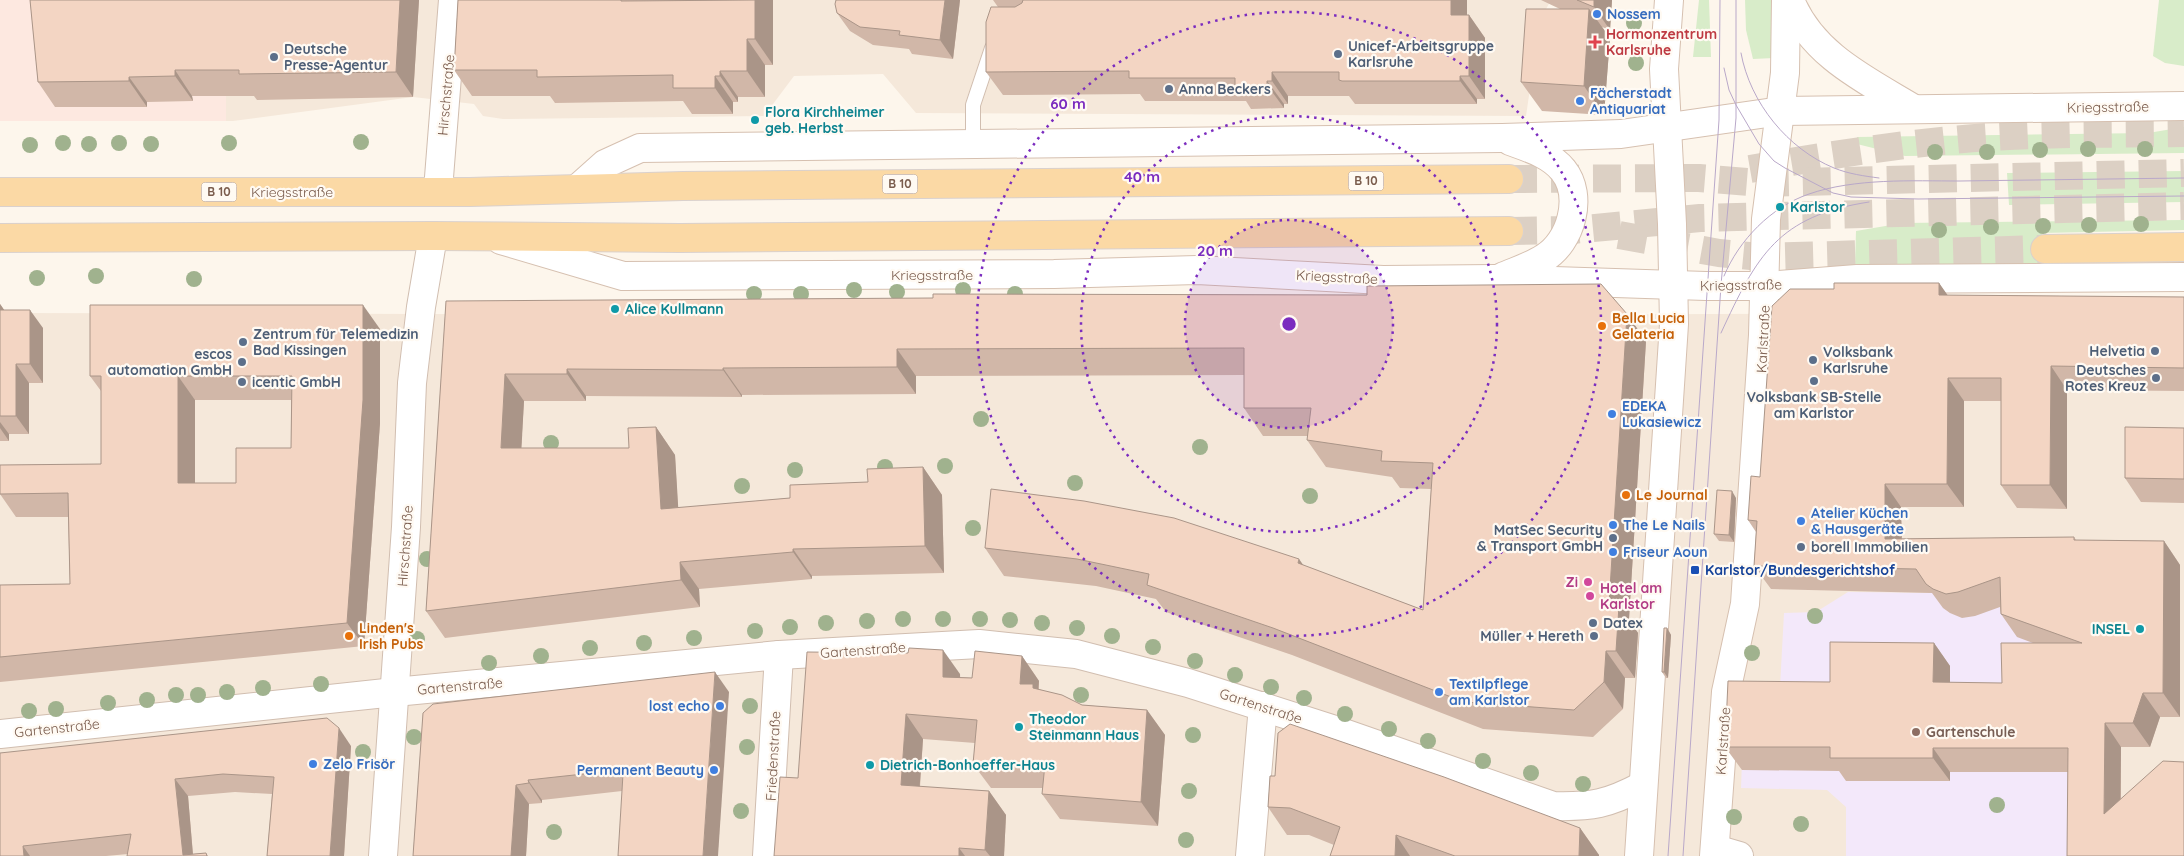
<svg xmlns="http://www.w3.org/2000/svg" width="2184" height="856" font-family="Quicksand,sans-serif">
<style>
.residential{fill:#f5e8da}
.commercial{fill:#fde8e0}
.education{fill:#f3e8fa}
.green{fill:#d8ecc9}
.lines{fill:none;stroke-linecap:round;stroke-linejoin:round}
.primary-tunnel{stroke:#dcd0c4;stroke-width:28;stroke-dasharray:28 14;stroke-linecap:butt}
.service-casing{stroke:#d1beb0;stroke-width:16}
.minor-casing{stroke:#d1beb0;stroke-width:30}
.secondary-casing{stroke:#d6c0b0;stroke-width:30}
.primary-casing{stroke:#dad1cd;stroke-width:30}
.service{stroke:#fff;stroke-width:14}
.minor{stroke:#fff;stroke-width:28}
.secondary{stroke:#fff;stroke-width:28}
.primary{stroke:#fbd9a5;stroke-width:28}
.tram{stroke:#b9a8c9;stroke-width:1}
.tree{fill:#a0b28e}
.wall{fill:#d1b7a8;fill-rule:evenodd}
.shaded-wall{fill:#aa9588}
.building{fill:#f3d5c3;stroke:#aa9588;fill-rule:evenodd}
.ring{fill:none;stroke:#7b2cbf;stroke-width:2.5;stroke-dasharray:2.5 5}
.shop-dot{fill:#3f7fe0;stroke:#fffaf3;stroke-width:2}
.health-dot{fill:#e0444e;stroke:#fffaf3;stroke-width:2}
.service-dot{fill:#5c6f8a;stroke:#fffaf3;stroke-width:2}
.culture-dot{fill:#0f9aa8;stroke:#fffaf3;stroke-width:2}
.food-dot{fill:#e8710a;stroke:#fffaf3;stroke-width:2}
.transit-dot{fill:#1a4fb4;stroke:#fffaf3;stroke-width:2}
.hotel-dot{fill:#d1479c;stroke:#fffaf3;stroke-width:2}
.education-dot{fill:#8d6e63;stroke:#fffaf3;stroke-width:2}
.labels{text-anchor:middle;stroke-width:4.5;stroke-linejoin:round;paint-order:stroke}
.shield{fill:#fffaf3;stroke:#a28b7f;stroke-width:1}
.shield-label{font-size:12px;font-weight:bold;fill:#7a5c4d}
.shop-label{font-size:14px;font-weight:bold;fill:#366cbe;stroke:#fffaf3;text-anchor:start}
.health-label{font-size:14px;font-weight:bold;fill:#be3a42;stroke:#fffaf3;text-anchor:start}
.service-label{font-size:14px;font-weight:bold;fill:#4e5e75;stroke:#fffaf3;text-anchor:start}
.street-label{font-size:14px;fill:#7a5c4d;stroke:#fffaf3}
.culture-label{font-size:14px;font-weight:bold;fill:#0d838f;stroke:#fffaf3;text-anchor:start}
.food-label{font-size:14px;font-weight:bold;fill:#c56008;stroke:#fffaf3;text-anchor:start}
.transit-label{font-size:14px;font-weight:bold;fill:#164399;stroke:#fffaf3;text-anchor:start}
.hotel-label{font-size:14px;font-weight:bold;fill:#b23c85;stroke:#fffaf3;text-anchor:end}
.education-label{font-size:14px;font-weight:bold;fill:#785e54;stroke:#fffaf3;text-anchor:start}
.centre{fill:#7b2cbf;stroke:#fffaf3;stroke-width:2.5}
.ring-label{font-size:15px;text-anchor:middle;font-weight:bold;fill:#7b2cbf;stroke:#fffaf3;stroke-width:4.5;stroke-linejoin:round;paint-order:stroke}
</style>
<rect width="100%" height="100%" fill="#fdf6ec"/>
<!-- residential -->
<g class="residential">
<path d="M226,0H1551L1540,20L1526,116L916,113L883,74L794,76L764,116L503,119L483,116L474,104L413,97L233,121H226Z"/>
<path d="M2184,312V856H0V313L1235,316Z"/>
</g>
<!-- commercial -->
<rect class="commercial" x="0" y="0" width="226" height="121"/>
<!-- education -->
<path class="education" d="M1848,592L1937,593L1938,601L1950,613L2095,595L2084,856H1846V807L1827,790L1741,788L1744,705H1779L1784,613L1816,612Z"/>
<!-- green -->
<g class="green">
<path d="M1699,0H1709L1711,57H1693Z"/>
<path d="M1745,0H1776L1774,58L1753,59L1746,30Z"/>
<path d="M2159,0H2184V66L2165,63L2153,56Z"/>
<path d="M2184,127V153L1905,156L1857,144V137L2148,133Z"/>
<path d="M2184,171V202L2009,205L2007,173Z"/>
<path d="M2184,220V230L2042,233V266H1855L1856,231L1903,223Z"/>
</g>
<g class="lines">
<!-- primary-tunnel -->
<g class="primary-tunnel">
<path d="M1750,169C1836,154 1922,140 2009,136C2067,133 2126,134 2184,133"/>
<path d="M1509,179L1699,178L1760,183L2184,173"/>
<path d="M1509,231L1573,230L1700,218L2184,206"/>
<path d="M1619,235L1719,253L1761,257L2045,249"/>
</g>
<defs>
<path id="service" d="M973,144V105L992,48"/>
<g id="minor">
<path d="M438,190L453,0"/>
<path d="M0,734L395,692L779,655L979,644L1076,654L1188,683L1332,729L1553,806C1592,807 1608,804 1642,786"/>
<path d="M1715,849L1739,856"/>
<path d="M383,856L406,527L412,383L421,307L433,236"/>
<path d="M767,856L779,655"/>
<path d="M1250,856L1263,706"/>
</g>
<g id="secondary">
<path d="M1790,0C1812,55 1866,80 1914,109"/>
<path d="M577,189L605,164L640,148L1502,138L1621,134L1781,111L2184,106"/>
<path d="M501,240L623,276L1054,274L1197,270L1383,280L1496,279L1706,286H1766L1857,279L2184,277"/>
<path d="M1502,277C1516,271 1532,266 1544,258C1571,242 1584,196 1563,170C1550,154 1529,148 1510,141"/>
<path d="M1639,856L1674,324L1672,224L1664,69L1669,0"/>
<path d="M1714,856L1726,692L1745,604L1763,335L1766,219L1785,73L1786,0"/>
</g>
<g id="primary">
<path d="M0,192H470L683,186L1509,179"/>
<path d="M0,238L433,236L680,238L1509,231"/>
<path d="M2045,249L2184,247"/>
</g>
</defs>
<!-- service casing -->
<use href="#service" class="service-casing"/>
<!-- minor casing -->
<use href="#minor" class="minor-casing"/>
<!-- secondary casing -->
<use href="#secondary" class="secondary-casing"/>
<!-- primary casing -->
<use href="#primary" class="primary-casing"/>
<!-- service -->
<use href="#service" class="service"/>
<!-- minor -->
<use href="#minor" class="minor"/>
<!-- secondary -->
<use href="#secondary" class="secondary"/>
<!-- primary -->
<use href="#primary" class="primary"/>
<!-- tram -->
<g class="tram">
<path d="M1741,53C1750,103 1788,149 1834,168C1849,174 1864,176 1879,178"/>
<path d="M1724,68L1729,90L1736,105L1759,144L1774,161L1785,168L1833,193L1851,197L1918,199L2184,196"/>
<path d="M1724,276C1739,240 1771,207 1809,194C1855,178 1912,181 1960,181C2035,180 2109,179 2184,178"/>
<path d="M1721,333C1757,255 1778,216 1869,202"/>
<path d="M1668,856L1719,120L1720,0"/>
<path d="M1683,856L1721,285L1736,118V0"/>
</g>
</g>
<!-- trees -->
<g class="tree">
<circle cx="1634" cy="23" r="8"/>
<circle cx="1636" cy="63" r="8"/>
<circle cx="361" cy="142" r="8"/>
<circle cx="63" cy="143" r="8"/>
<circle cx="119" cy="143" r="8"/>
<circle cx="229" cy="143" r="8"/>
<circle cx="89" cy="144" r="8"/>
<circle cx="151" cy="144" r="8"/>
<circle cx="30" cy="145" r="8"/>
<circle cx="2088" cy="149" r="8"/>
<circle cx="2145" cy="149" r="8"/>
<circle cx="2040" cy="150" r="8"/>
<circle cx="1935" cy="152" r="8"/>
<circle cx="1987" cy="152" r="8"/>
<circle cx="2141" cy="224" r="8"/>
<circle cx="2089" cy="225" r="8"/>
<circle cx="2043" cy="226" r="8"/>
<circle cx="1991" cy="227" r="8"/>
<circle cx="1939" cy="230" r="8"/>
<circle cx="96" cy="276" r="8"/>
<circle cx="37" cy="278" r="8"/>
<circle cx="194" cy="279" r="8"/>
<circle cx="854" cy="290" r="8"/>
<circle cx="963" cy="290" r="8"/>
<circle cx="897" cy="292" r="8"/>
<circle cx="754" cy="294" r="8"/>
<circle cx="801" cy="294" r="8"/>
<circle cx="1015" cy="294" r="8"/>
<circle cx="981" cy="419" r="8"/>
<circle cx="551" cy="443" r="8"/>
<circle cx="1200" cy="447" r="8"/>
<circle cx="945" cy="466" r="8"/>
<circle cx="885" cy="467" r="8"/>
<circle cx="795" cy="470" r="8"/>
<circle cx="1075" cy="483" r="8"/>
<circle cx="742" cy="486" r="8"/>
<circle cx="1310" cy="496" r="8"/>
<circle cx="973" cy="528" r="8"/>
<circle cx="427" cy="559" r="8"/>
<circle cx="1815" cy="616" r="8"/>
<circle cx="903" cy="619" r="8"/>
<circle cx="943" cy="619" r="8"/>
<circle cx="980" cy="619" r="8"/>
<circle cx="1010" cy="620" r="8"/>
<circle cx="867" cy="621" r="8"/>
<circle cx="826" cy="623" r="8"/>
<circle cx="1042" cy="623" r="8"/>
<circle cx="790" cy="627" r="8"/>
<circle cx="1077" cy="628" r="8"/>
<circle cx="755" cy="631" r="8"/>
<circle cx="1112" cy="636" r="8"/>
<circle cx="694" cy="638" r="8"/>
<circle cx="417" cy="639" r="8"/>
<circle cx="644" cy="643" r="8"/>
<circle cx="1153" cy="647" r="8"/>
<circle cx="590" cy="648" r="8"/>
<circle cx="1752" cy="653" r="8"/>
<circle cx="541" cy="656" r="8"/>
<circle cx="1195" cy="661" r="8"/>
<circle cx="489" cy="663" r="8"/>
<circle cx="1235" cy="675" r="8"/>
<circle cx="321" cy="684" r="8"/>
<circle cx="1271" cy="687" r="8"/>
<circle cx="263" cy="688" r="8"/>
<circle cx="227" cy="692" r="8"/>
<circle cx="176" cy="695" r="8"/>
<circle cx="198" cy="695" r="8"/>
<circle cx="1081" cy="695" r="8"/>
<circle cx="1304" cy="698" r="8"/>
<circle cx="147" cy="700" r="8"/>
<circle cx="108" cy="703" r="8"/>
<circle cx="750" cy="706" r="8"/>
<circle cx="56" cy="709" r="8"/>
<circle cx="29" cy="711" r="8"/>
<circle cx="1345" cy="714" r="8"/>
<circle cx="1389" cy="729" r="8"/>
<circle cx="1193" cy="735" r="8"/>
<circle cx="414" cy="737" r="8"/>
<circle cx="1428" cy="741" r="8"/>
<circle cx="747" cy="747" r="8"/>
<circle cx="363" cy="752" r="8"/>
<circle cx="1483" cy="761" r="8"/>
<circle cx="1531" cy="773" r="8"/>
<circle cx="1583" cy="784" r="8"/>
<circle cx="1189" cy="791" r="8"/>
<circle cx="1997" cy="805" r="8"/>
<circle cx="741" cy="811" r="8"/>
<circle cx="1734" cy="817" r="8"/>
<circle cx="1801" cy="824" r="8"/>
<circle cx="554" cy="832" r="8"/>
<circle cx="1186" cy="840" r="8"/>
</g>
<!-- wall -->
<g class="wall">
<path d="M30,0H419L413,97L257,100L254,96H192L193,101L147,102V107H55L38,82Z"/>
<path d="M458,0H773V65H765V97H738V102H733V114H692L683,101L555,103L550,96H472L454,70Z"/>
<path d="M960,0L953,59L912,54L909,49L873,45L850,31L837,13Z"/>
<path d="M993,0H1467V15H1469L1485,38V99H1477V104H1355L1349,96H1288V104H1284V108L1251,109L1246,101H1145L1140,94L1003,95L986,72L998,7Z"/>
<path d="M1541,0H1612L1610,30L1602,27L1610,38L1604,115L1542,111L1521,82L1560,9Z"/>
<path d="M1939,283L1947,295L2184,297V391L2067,390V509L2017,508L2001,485V401H1964V507H1901L1902,539L2074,537L2076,540L2164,541L2180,565V717H2160L2150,747H2121V799L2184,856L2068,772H1950V781H1846L1839,771L1742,770L1725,747L1830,682L1934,643L1950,666V683H2002L2033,643L2017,637L2001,614L2000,607L1975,616L1962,618L1950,613L1943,608L1932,593L1771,589L1754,566L1756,532L1748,520L1760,477L1834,289Z"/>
<path d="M446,301L1627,314L1646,341L1629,619L1638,633L1635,678H1625L1623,709L1593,737L1483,729L1292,655L1166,612L1156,599L1096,586L1004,576L985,548L1304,566L1423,610L1431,489L1400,488L1392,477L1326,467L1307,440L1308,436H1263L1244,408V375L916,376V394L742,395V397L586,396V401H524L521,448H629L656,427L675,455L678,508L790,498L868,482L923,467L942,495L944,573L812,576V579L699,589L700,607L445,638L426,611Z"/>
<path d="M0,304L4,310L43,328V383H29V434H9V441H0Z"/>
<path d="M380,329V423L364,646L0,682V585L70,584L68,517H16L0,494V465L101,464V391L90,376ZM195,400H291V448L236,483H195Z"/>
<path d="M2184,428V503L2141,502L2125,478Z"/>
<path d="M1736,498L1734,542L1719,541L1714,534Z"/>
<path d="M1667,628L1671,635L1668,678H1666L1662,672Z"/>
<path d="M1022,656L1039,681V689L1082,705L1147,710L1165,735L1158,826L1060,819L1042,794L1043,788H991L973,764L975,743L923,739L920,787L989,791L1006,815L1004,856H774L798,778L960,674V677L972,678Z"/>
<path d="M729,692L622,791L542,800V803L529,804L526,856H413L423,713Z"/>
<path d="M351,746L344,856H267L272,794L235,792L188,796L193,854L206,853L208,856H127L128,854L106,856H0V753Z"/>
<path d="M1270,776L1580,828L1599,855V856H1330L1334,845L1309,835H1287L1268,807Z"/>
</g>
<!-- shaded-wall -->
<g class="shaded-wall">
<path d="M400,0H419L413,97L396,72Z"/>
<path d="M755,0H773V65L755,39Z"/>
<path d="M945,0H960L953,59L940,40Z"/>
<path d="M1451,0H1467V38L1451,15Z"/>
<path d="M1594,0H1612L1610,30L1594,7Z"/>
<path d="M1589,9L1610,38L1604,115L1584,86Z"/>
<path d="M1469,15L1485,38V99L1469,76Z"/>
<path d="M747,39L765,65V97L747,71Z"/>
<path d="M175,70L192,96L193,101L175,76Z"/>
<path d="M720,71L738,97V102L720,76Z"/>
<path d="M1272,72L1288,96V104L1272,81Z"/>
<path d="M715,76L733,102V114L715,88Z"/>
<path d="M1460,76L1477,99V104L1460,81Z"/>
<path d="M129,77L147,102V107L129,81Z"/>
<path d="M1267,81L1284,104V108L1267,85Z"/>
<path d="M1939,283L1956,307L1939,295Z"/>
<path d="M0,304L12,321L0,311Z"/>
<path d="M363,305L380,329V423L364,646L347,623Z"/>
<path d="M30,310L43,328V383L30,364Z"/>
<path d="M1627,314L1646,341L1629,619L1638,633L1635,678L1616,651L1609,605Z"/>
<path d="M897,349L916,376V394L897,367Z"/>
<path d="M16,364L29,383V434L16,416Z"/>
<path d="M2051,366L2067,390V509L2050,485Z"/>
<path d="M723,368L742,395V397L723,370Z"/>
<path d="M567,369L586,396V401L567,374Z"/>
<path d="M505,374L524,401L520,475L501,448Z"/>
<path d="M178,376L195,400V507L178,483Z"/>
<path d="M1948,378L1964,401V507L1947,484Z"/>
<path d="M0,422L9,434V441L0,428Z"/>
<path d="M656,427L675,455L680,536L661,509Z"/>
<path d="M923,467L942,495L944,573L925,546Z"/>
<path d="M1885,484L1901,507L1902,563L1885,539Z"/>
<path d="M1732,491L1736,498L1734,542L1729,535Z"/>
<path d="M2164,541L2180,565V717L2163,693Z"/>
<path d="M793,549L812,576V579L793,552Z"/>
<path d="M1299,559L1318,586L1298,563Z"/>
<path d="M680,562L699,589L700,607L681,580Z"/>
<path d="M1667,628L1671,635L1668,678L1664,672Z"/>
<path d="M1934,643L1950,666V706L1933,682Z"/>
<path d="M943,650L960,674L961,701L943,677Z"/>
<path d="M1606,651L1625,678L1623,709L1604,682Z"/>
<path d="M1022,656L1039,681L1038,691L1020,684Z"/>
<path d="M715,672L729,692L718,856H703Z"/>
<path d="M2143,693L2160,717L2150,747L2133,723Z"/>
<path d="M1147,710L1165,735L1158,826L1141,802Z"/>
<path d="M906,714L923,739L918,810L901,785Z"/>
<path d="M2105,723L2121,747L2120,838L2104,814Z"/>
<path d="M339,728L351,746L344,856H330Z"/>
<path d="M1933,748L1950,772V781L1933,758Z"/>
<path d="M175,779L188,796L193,856H183Z"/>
<path d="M528,780L542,800V803L529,783Z"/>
<path d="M516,785L529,804L526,856H511Z"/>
<path d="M989,791L1006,815L1004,856H990L985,850Z"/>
<path d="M1580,828L1599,855V856H1579Z"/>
<path d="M1396,835L1410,856H1395Z"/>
<path d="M23,846L30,856H24Z"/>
<path d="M959,848L965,856H959Z"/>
</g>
<!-- building -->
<g class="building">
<path d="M30,0H400L396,72L239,74V70H175V76L129,77V81L38,82Z"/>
<path d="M458,0H621V1L755,0V39H747V71H720V76H715V88H673V75L537,77V70H454Z"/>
<path d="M836,0H945L940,40L899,35L900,31L860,27L837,13L835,4Z"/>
<path d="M1023,0H1451V15H1469V76H1460V81H1342L1339,80V72H1272V81H1267V85L1235,86V78H1129V71L986,72V22L991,7H1015L1022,3Z"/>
<path d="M1577,0H1594V7Z"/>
<path d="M1526,9H1589L1584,86L1521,82Z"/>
<path d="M1834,283H1939V295L2184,297V368L2051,366L2050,485H2001V378H1948L1947,484H1885V539L2074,537V540L2164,541L2163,693H2143L2133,723H2105L2104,814L2163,761L2184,762V856H2067L2068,748H1933V758H1830V747H1725L1728,681L1830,682V642L1934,643L1933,682L2002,683L2001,643H2082L2001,614L2000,577L1958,592L1946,594L1933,589L1926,584L1916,569L1754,566L1757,521L1748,520L1751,476L1760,477L1772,306L1790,289H1834Z"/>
<path d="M1601,284L1627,314L1609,605L1619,606L1616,651H1606L1604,682L1574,710L1464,702L1273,628L1147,585L1149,574L1077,559L985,548L991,489L1084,501L1174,518L1299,559L1298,563L1423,610L1433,463L1381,461L1382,451L1307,440L1311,408H1244V348L897,349V367L723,368V370L567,369V374H505L501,448H629L628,428L656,427L661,509L790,498V485L868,482L867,469L923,467L925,546L793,549V552L680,562L681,580L426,611L446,301L933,298V294L1367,295V286Z"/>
<path d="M90,305H363V400L347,623L0,657V585L70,584L68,493L0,494V465L101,464V376H90ZM178,376H292L291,448H236V483H178Z"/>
<path d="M0,310H30V364H16V416H0Z"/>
<path d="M2125,427L2184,428V479L2125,478Z"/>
<path d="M1717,490L1732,491L1729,535L1714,534Z"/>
<path d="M1664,628H1667L1664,672H1662Z"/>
<path d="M909,648L943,650V677L972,678L975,651L1022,656L1020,684H1033V688L1062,695L1082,705L1147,710L1141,802L1042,794L1045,764H973L977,720L906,714L901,785L989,791L985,850L959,848V856H774L780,777L798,778L807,652L908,653Z"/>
<path d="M715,672L703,856H618L623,774L612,775L611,771L528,780L529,783L516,785L511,856H413L423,713L433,704Z"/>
<path d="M327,718L339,728L330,856H267L274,777L223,774L175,779L183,855L206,853L207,856H127L131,834L23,846L24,856H0V753Z"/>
<path d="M1290,724L1444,777L1580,828L1579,856H1455L1396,835L1395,856H1330L1340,827L1290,808L1268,807L1270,776H1275L1278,733Z"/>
</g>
<!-- distance rings -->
<circle cx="1289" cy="324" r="104" fill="#7b2cbf" fill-opacity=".12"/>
<g class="ring">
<circle cx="1289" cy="324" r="104"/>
<circle cx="1289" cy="324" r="208"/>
<circle cx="1289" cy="324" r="312"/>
</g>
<!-- markers -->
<g class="shop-dot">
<circle cx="1597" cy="14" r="5"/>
<circle cx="1580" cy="101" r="5"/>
<circle cx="1612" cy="414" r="5"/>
<circle cx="1801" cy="521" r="5"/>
<circle cx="1613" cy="525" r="5"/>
<circle cx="1613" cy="552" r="5"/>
<circle cx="1439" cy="692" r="5"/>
<circle cx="720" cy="706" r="5"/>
<circle cx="313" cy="764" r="5"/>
<circle cx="714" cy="770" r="5"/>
</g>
<path class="health-dot" d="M1592.5 34.5h5v5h5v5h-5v5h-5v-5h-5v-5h5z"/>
<g class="service-dot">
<circle cx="1338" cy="54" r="5"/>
<circle cx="274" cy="57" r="5"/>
<circle cx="1169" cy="89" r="5"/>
<circle cx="243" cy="342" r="5"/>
<circle cx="2155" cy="351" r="5"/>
<circle cx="1813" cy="360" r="5"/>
<circle cx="242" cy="362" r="5"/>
<circle cx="2156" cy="378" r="5"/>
<circle cx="1814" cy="381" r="5"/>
<circle cx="242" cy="382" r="5"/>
<circle cx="1613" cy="538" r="5"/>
<circle cx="1801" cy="547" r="5"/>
<circle cx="1593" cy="623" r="5"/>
<circle cx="1594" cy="636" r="5"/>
</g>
<g class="culture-dot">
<circle cx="755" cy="120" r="5"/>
<circle cx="1780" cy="207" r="5"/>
<circle cx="615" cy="309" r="5"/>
<circle cx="2140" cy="629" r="5"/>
<circle cx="1019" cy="727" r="5"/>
<circle cx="870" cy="765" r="5"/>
</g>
<g class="food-dot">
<circle cx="1602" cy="326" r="5"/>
<circle cx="1626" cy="495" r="5"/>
<circle cx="349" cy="636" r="5"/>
</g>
<rect class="transit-dot" x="1690" y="565" width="10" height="10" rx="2.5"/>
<g class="hotel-dot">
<circle cx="1588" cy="582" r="5"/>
<circle cx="1590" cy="596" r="5"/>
</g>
<circle class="education-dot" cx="1916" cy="732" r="5"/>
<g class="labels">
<!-- shield labels -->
<g class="shield">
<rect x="1348.5" y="171.5" width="35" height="19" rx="4"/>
<rect x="882.5" y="174.5" width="35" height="19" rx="4"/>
<rect x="201.5" y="182.5" width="35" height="19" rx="4"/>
</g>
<g class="shield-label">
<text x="1366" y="185">B 10</text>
<text x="900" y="188">B 10</text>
<text x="219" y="196">B 10</text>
</g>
<!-- shop labels -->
<g class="shop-label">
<text x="1607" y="19">Nossem</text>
<text x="1590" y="98">Fächerstadt<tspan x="1590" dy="16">Antiquariat</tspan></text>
<text x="1622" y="411">EDEKA<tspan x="1622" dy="16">Lukasiewicz</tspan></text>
<text x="1811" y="518">Atelier Küchen<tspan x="1811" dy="16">&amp; Hausgeräte</tspan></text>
<text x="1623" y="530">The Le Nails</text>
<text x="1623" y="557">Friseur Aoun</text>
<text x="1449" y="689">Textilpflege<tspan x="1449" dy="16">am Karlstor</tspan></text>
<text x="710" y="711" text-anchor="end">lost echo</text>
<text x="323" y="769">Zelo Frisör</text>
<text x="704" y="775" text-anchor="end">Permanent Beauty</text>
</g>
<!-- health labels -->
<g class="health-label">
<text x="1606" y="39">Hormonzentrum<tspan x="1606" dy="16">Karlsruhe</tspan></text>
</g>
<!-- service labels -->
<g class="service-label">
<text x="1348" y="51">Unicef-Arbeitsgruppe<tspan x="1348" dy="16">Karlsruhe</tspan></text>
<text x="284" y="54">Deutsche<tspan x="284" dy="16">Presse-Agentur</tspan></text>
<text x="1179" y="94">Anna Beckers</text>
<text x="253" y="339">Zentrum für Telemedizin<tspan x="253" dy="16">Bad Kissingen</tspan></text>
<text x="2145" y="356" text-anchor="end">Helvetia</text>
<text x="1823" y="357">Volksbank<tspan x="1823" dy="16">Karlsruhe</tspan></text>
<text x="232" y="359" text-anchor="end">escos<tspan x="232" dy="16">automation GmbH</tspan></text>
<text x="2146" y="375" text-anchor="end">Deutsches<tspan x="2146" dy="16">Rotes Kreuz</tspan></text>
<text x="252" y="387">icentic GmbH</text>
<text x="1814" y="402" text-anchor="middle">Volksbank SB-Stelle<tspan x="1814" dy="16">am Karlstor</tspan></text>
<text x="1603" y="535" text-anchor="end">MatSec Security<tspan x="1603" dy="16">&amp; Transport GmbH</tspan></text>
<text x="1811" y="552">borell Immobilien</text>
<text x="1603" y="628">Datex</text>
<text x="1584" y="641" text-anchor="end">Müller + Hereth</text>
</g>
<!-- street labels -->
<g class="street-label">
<text transform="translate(446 95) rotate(-85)" y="5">Hirschstraße</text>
<text transform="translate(2108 107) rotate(-1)" y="5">Kriegsstraße</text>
<text x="292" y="197">Kriegsstraße</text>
<text x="932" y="280">Kriegsstraße</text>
<text transform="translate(1337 277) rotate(3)" y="5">Kriegsstraße</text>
<text transform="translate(1741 285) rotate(-1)" y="5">Kriegsstraße</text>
<text transform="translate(1763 339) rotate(-87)" y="5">Karlstraße</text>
<text transform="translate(405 546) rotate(-86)" y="5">Hirschstraße</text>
<text transform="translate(863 650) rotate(-4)" y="5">Gartenstraße</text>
<text transform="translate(460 686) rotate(-5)" y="5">Gartenstraße</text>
<text transform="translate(1261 706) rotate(18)" y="5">Gartenstraße</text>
<text transform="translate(57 728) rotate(-6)" y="5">Gartenstraße</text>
<text transform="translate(1723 741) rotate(-86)" y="5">Karlstraße</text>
<text transform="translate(773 756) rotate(-87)" y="5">Friedenstraße</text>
</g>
<!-- culture labels -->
<g class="culture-label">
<text x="765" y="117">Flora Kirchheimer<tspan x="765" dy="16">geb. Herbst</tspan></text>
<text x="1790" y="212">Karlstor</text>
<text x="625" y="314">Alice Kullmann</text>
<text x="2130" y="634" text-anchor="end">INSEL</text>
<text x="1029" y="724">Theodor<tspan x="1029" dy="16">Steinmann Haus</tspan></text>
<text x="880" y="770">Dietrich-Bonhoeffer-Haus</text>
</g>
<!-- food labels -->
<g class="food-label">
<text x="1612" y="323">Bella Lucia<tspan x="1612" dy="16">Gelateria</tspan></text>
<text x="1636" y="500">Le Journal</text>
<text x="359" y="633">Linden's<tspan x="359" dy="16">Irish Pubs</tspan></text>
</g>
<!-- transit labels -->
<g class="transit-label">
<text x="1705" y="575">Karlstor/Bundesgerichtshof</text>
</g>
<!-- hotel labels -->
<g class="hotel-label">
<text x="1578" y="587">Zi</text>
<text x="1600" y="593" text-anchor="start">Hotel am<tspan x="1600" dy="16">Karlstor</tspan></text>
</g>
<!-- education labels -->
<g class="education-label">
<text x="1926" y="737">Gartenschule</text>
</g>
</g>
<circle cx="1289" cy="324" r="8" class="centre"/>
<g class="ring-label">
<text x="1068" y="109">60 m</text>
<text x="1142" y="182">40 m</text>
<text x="1215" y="256">20 m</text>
</g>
</svg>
